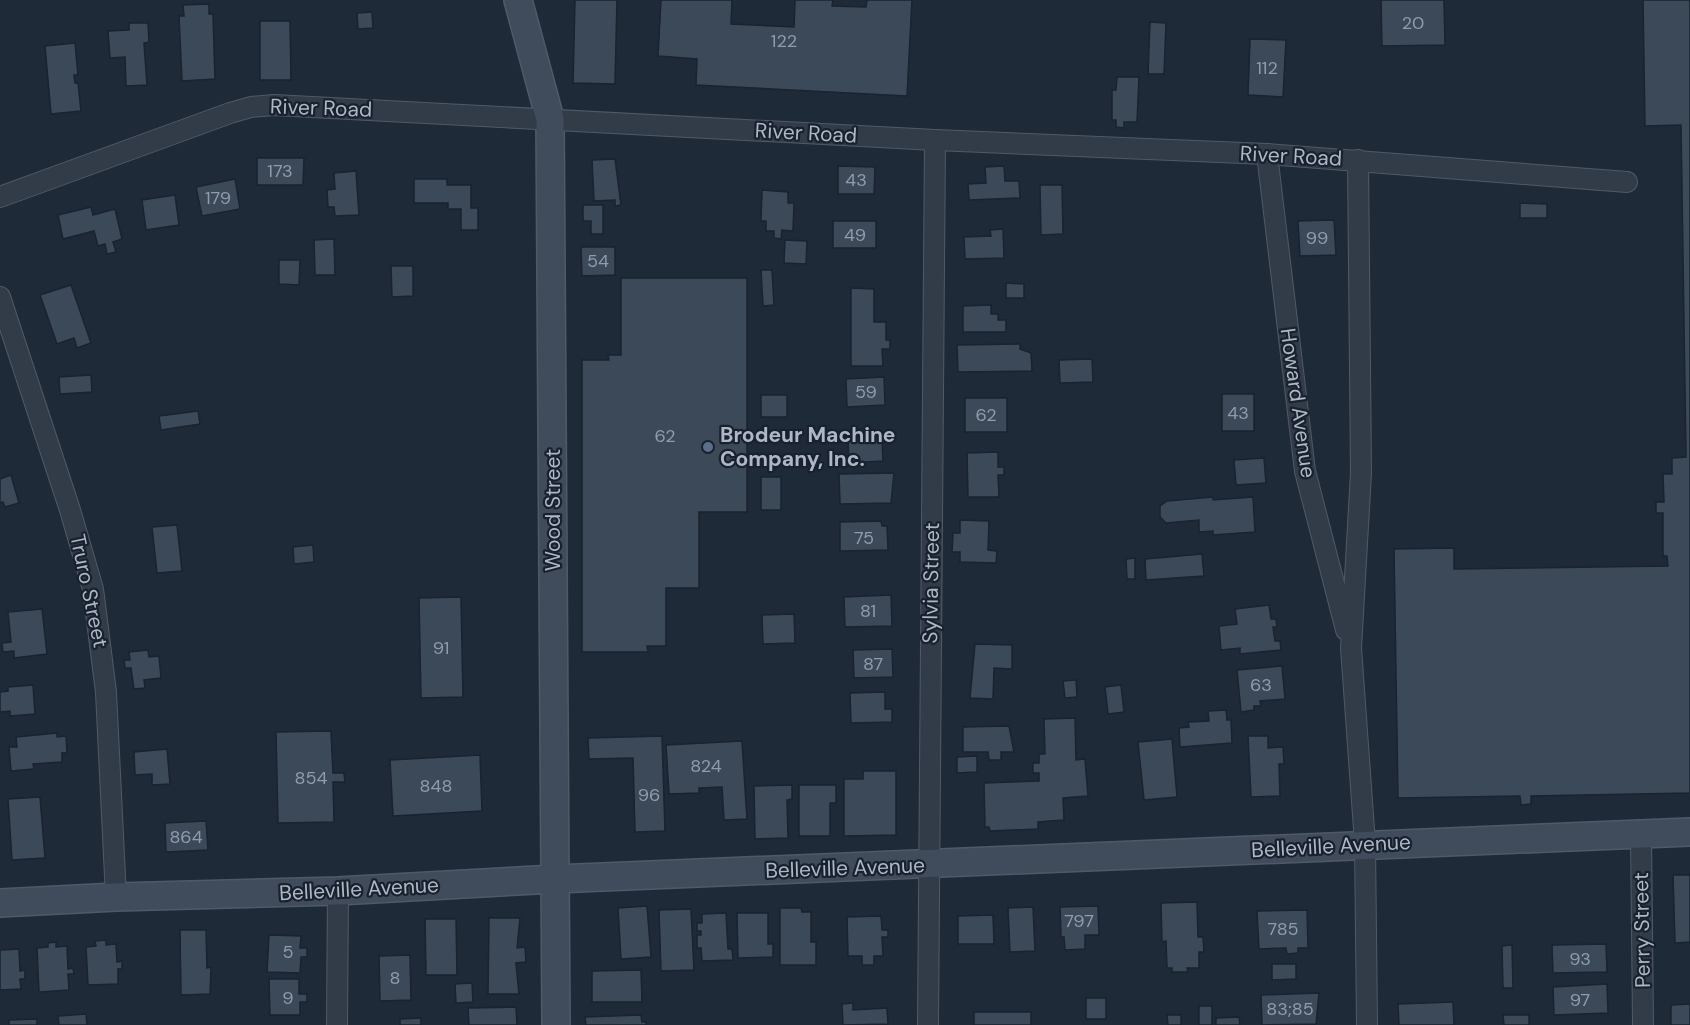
<svg xmlns="http://www.w3.org/2000/svg" width="1690" height="1025" font-family="'DM Sans',sans-serif">
<style>
.building{fill:#3b4959;stroke:#1a232f;stroke-width:1.5}
.lines{fill:none;stroke-linecap:round;stroke-linejoin:round}
.street-casing{stroke:#505a67;stroke-width:22}
.secondary-casing{stroke:#505a67;stroke-width:30}
.street{stroke:#323c49;stroke-width:20}
.secondary{stroke:#404b5c;stroke-width:27}
.service-dot{fill:#5c6f8a;stroke:#18212d;stroke-width:2}
.labels{text-anchor:middle;stroke-width:4.5;stroke-linejoin:round;paint-order:stroke}
.number-label{font-size:18px;fill:#909cab}
.street-label{font-size:21px;fill:#adb7c6;stroke:#18212d}
.poi-label{font-size:21px;font-weight:bold;fill:#adb7c6;stroke:#18212d;text-anchor:start}
</style>
<rect width="100%" height="100%" fill="#1f2a38"/>
<!-- building -->
<g class="building">
<path d="M575,0H617L615,84L573,83Z"/>
<path d="M661,0H732L731,24L794,27L795,0H833L832,6L866,7L867,0H912L907,96L696,85L697,59L658,56Z"/>
<path d="M1381,0H1444L1445,45L1382,46Z"/>
<path d="M1643,0H1690V793L1531,796V804L1521,805L1520,796L1398,798L1394,549L1454,548V569L1668,566L1667,556H1663V513H1656V502H1664L1663,474H1672V458L1686,457L1681,125L1645,126Z"/>
<path d="M209,4V14H213L215,79L182,81L179,16H184L183,5Z"/>
<path d="M372,12L373,28L358,29L357,13Z"/>
<path d="M260,21H290L291,80H260Z"/>
<path d="M1150,22L1166,23L1164,74H1148Z"/>
<path d="M129,23H148L149,42L144,43L147,85L126,86L125,57L110,58L108,31L129,30Z"/>
<path d="M1250,39L1286,40L1283,97L1248,95Z"/>
<path d="M75,43L78,75H74L75,83H78L81,111L51,114L45,46Z"/>
<path d="M1117,77H1139L1137,122H1124V128L1116,127V120H1112V90H1116Z"/>
<path d="M257,158H304L303,185H257Z"/>
<path d="M615,159L621,205L615,206V200L594,201L592,160Z"/>
<path d="M838,166L875,167L874,194H838Z"/>
<path d="M1004,166L1005,181H1019L1020,198L969,200L968,184L986,183L985,167Z"/>
<path d="M356,171L359,215L335,216L334,207H328L327,190L335,189L334,173Z"/>
<path d="M235,179L240,209L202,216L196,187Z"/>
<path d="M414,179H447V185H471V208H478V230H461V209H448V203H414Z"/>
<path d="M1040,185H1062L1063,234L1041,235Z"/>
<path d="M762,190L788,192V203H794L793,231L782,230L781,239L774,238V231H766V221H761Z"/>
<path d="M175,195L179,225L146,230L142,200Z"/>
<path d="M1520,203L1547,204V218H1520Z"/>
<path d="M583,205H603V234H591V221H583Z"/>
<path d="M91,207L93,215L115,209L122,239L113,242L116,252L107,254L105,244L98,246L94,231L63,239L58,215Z"/>
<path d="M1334,220L1336,255L1300,256L1298,221Z"/>
<rect x="833" y="221" width="43" height="27"/>
<path d="M1003,229L1004,258L965,259L964,237L991,236L990,230Z"/>
<path d="M334,239L335,275H315L314,240Z"/>
<path d="M785,240L807,241L806,264L784,263Z"/>
<path d="M581,247H615V275L582,276Z"/>
<path d="M279,260H300L299,285L279,284Z"/>
<path d="M391,266H413V296L392,297Z"/>
<path d="M761,270H772L774,305L763,306Z"/>
<path d="M621,278H747V512H699V588H666V646H647L648,652H582V360H609L608,355H621Z"/>
<path d="M1006,283L1024,284V298H1006Z"/>
<path d="M71,285L91,343L77,348L74,338L57,344L40,295Z"/>
<path d="M851,288L874,289V322H886V340H890V349H882L883,366H851Z"/>
<path d="M991,305V314H998V320H1006V332H963V306Z"/>
<path d="M1020,344V349L1031,353L1032,371L958,372L957,345Z"/>
<path d="M1092,359L1093,382L1060,383L1059,360Z"/>
<path d="M91,375L92,392L60,394L59,377Z"/>
<path d="M884,377L885,405L847,407L846,379Z"/>
<rect x="1222" y="394" width="32" height="37"/>
<rect x="761" y="395" width="26" height="22"/>
<rect x="965" y="398" width="42" height="34"/>
<path d="M198,411L200,424L161,430L159,416Z"/>
<path d="M861,433H875V437H882L883,461L849,463L848,439L861,438Z"/>
<path d="M998,452V467H1004V475H998L999,497H968L967,453Z"/>
<path d="M1264,458L1266,483L1236,485L1234,460Z"/>
<path d="M894,473L891,503L840,504L839,474Z"/>
<path d="M11,475L19,503L5,507L3,502L0,503V479Z"/>
<rect x="761" y="477" width="20" height="33"/>
<path d="M1213,497V500L1253,497L1255,532L1213,535V531L1199,532V520L1166,523L1160,517V506L1167,501Z"/>
<path d="M960,520L989,521L988,550L997,551L996,563L960,562V552H952L953,533H960Z"/>
<path d="M881,521L882,526H887L888,550L840,551V522Z"/>
<path d="M177,525L182,571L157,573L152,527Z"/>
<path d="M313,545L314,562L294,564L293,547Z"/>
<path d="M1202,554L1204,576L1146,580L1145,559Z"/>
<path d="M1135,558V579H1127L1126,559Z"/>
<path d="M891,595L892,626L845,627L844,597Z"/>
<path d="M461,597L463,697L421,698L419,598Z"/>
<path d="M1269,605L1271,619H1276L1277,627H1273L1275,641H1280L1281,650L1240,654V648L1221,650L1219,626L1237,624L1235,609Z"/>
<path d="M42,609L47,654L14,658V651L3,652L2,643L11,642L8,612Z"/>
<path d="M794,614L795,643L763,644L762,615Z"/>
<path d="M975,644L1012,645V669L994,668L993,699L970,698Z"/>
<path d="M892,649L893,677L854,678L853,650Z"/>
<path d="M148,650L149,657L159,656L161,678L144,680L145,688L134,689L131,668H125L124,660H130L129,652Z"/>
<path d="M1282,666L1285,699L1260,701L1261,706H1254V710L1241,712L1237,670Z"/>
<path d="M1076,680L1077,697L1065,698L1063,681Z"/>
<path d="M33,685L35,714L10,716V711L0,712V692L8,691V687Z"/>
<path d="M1121,685L1124,712L1108,714L1105,687Z"/>
<path d="M885,692V709H892V722L851,723L850,693Z"/>
<path d="M1226,710L1227,720H1231L1232,743L1180,747L1179,728L1189,727L1188,722L1209,721L1208,711Z"/>
<path d="M1075,718L1076,760L1085,759L1088,796L1063,798L1064,820L1038,822V829L990,831L989,827H985L984,783L1039,781V773H1033V763H1039V754H1045L1044,719Z"/>
<path d="M1009,726L1014,752H1001V760H989L988,752H963V727Z"/>
<path d="M331,731L333,773H344L345,782H333L334,822L278,823L276,732Z"/>
<path d="M57,733V737L66,736L67,753H62V762L33,764L34,769L11,771L9,747H17L16,737Z"/>
<path d="M662,736L665,831L635,832L633,758L589,759L588,738Z"/>
<path d="M1248,736H1268V748L1283,747L1284,764H1279L1280,796L1251,797Z"/>
<path d="M1172,739L1177,797L1144,800L1138,742Z"/>
<path d="M742,741L747,819L724,820L722,787L699,788V793L669,794L666,745Z"/>
<path d="M167,749L170,784L152,785V774L135,775L134,752Z"/>
<path d="M480,755L482,811L393,816L390,760Z"/>
<path d="M977,756V772L957,773V757Z"/>
<path d="M863,771H896V835L844,836V779H863Z"/>
<path d="M792,785V799L787,800L788,838L755,839L754,786Z"/>
<path d="M799,785H836V803H830V836H799Z"/>
<path d="M40,797L45,858L12,860L8,799Z"/>
<path d="M206,821L208,850L166,852L165,823Z"/>
<path d="M1673,875H1690V942L1675,943Z"/>
<path d="M1197,902L1198,937H1203L1204,952H1199V968H1187L1188,972H1172V968H1167L1166,941L1162,942L1161,903Z"/>
<path d="M647,906L651,957L621,959L618,908Z"/>
<path d="M1098,906L1099,935H1085V949L1065,950L1064,937H1061L1060,907Z"/>
<path d="M1033,907L1035,951L1010,952L1008,908Z"/>
<path d="M780,908H801L802,912H811V942H816V965H780Z"/>
<path d="M691,909L694,970L661,971L659,910Z"/>
<path d="M1307,910L1308,948H1298V953L1287,954L1286,948L1259,949L1257,911Z"/>
<path d="M726,913L728,949H732L733,960L702,961L701,948H697V935H701V931H697V923H702V914Z"/>
<path d="M737,913H768V944H773V957L738,958Z"/>
<path d="M993,915L994,944H958V916Z"/>
<path d="M881,916L882,930H888V937H882L883,956H874V965H862V956H848L847,917Z"/>
<path d="M489,918H520L517,948L525,947L526,962L516,963L519,994H488Z"/>
<path d="M425,919H456L457,975H426Z"/>
<path d="M180,930H206L207,968L211,967L210,994L181,995Z"/>
<path d="M269,935L301,936L300,948H307V957H301L300,973L267,972Z"/>
<path d="M106,940V945L116,944L117,962L122,961V969H118V984L88,985L86,947L96,946L95,941Z"/>
<path d="M56,942V947L67,946L68,969L73,968L74,974H68L69,990L39,992L37,948L48,947V943Z"/>
<path d="M1606,944L1607,972L1553,973L1552,945Z"/>
<path d="M1512,945L1513,988H1503L1502,946Z"/>
<path d="M19,949L20,971L25,970V979H20L21,989L0,990V950Z"/>
<path d="M410,955L411,1000L380,1001L379,956Z"/>
<path d="M1272,964H1296V979L1272,980Z"/>
<path d="M641,970L642,1002H592V971Z"/>
<path d="M269,979H299V994H307V1002H300V1015H270Z"/>
<path d="M472,983L473,1002L456,1003L455,984Z"/>
<path d="M1607,984L1608,1013L1554,1015L1553,987Z"/>
<path d="M1319,993L1316,1024L1262,1025L1261,995Z"/>
<rect x="1086" y="998" width="20" height="21"/>
<path d="M1453,1002L1454,1025H1399L1398,1004Z"/>
<path d="M853,1003V1010L887,1008L888,1024L843,1025L842,1004Z"/>
<path d="M1690,1004V1025H1671V1005Z"/>
<rect x="1199" y="1006" width="13" height="19"/>
<path d="M516,1007L517,1025H469L468,1008Z"/>
<rect x="974" y="1012" width="57" height="13"/>
<path d="M86,1014L87,1025H59L58,1016Z"/>
<path d="M641,1015L642,1022H646V1025H586L585,1017Z"/>
<path d="M1167,1015H1181V1025H1168Z"/>
<path d="M1503,1015H1529V1025H1504Z"/>
<path d="M1239,1017L1240,1025H1216V1018Z"/>
<path d="M421,1018V1025H400V1019Z"/>
<path d="M37,1019V1025H9V1020Z"/>
</g>
<g class="lines">
<defs>
<g id="street">
<path d="M1267,154L1305,471L1346,630"/>
<path d="M1358,160L1361,473L1351,648L1365,843L1367,1025"/>
<path d="M0,197L230,113L251,107L274,105L935,140L1267,154L1627,182"/>
<path d="M0,297L70,510L93,589L106,692L116,897"/>
<path d="M1641,835L1643,1025"/>
<path d="M337,1025L338,891"/>
<path d="M928,1025L935,140"/>
</g>
<g id="secondary">
<path d="M518,0L550,119L556,1025"/>
<path d="M0,903L116,897L338,891L555,879L1690,832"/>
</g>
</defs>
<!-- street casing -->
<use href="#street" class="street-casing"/>
<!-- secondary casing -->
<use href="#secondary" class="secondary-casing"/>
<!-- street -->
<use href="#street" class="street"/>
<!-- secondary -->
<use href="#secondary" class="secondary"/>
</g>
<!-- markers -->
<circle class="service-dot" cx="708" cy="447" r="6"/>
<g class="labels">
<!-- number labels -->
<g class="number-label">
<text x="1413" y="29">20</text>
<text x="784" y="47">122</text>
<text x="1267" y="74">112</text>
<text x="280" y="177">173</text>
<text x="856" y="186">43</text>
<text x="218" y="204">179</text>
<text x="855" y="241">49</text>
<text x="1317" y="244">99</text>
<text x="598" y="267">54</text>
<text x="866" y="398">59</text>
<text x="1238" y="419">43</text>
<text x="986" y="421">62</text>
<text x="665" y="442">62</text>
<text x="864" y="544">75</text>
<text x="868" y="617">81</text>
<text x="441" y="654">91</text>
<text x="873" y="670">87</text>
<text x="1261" y="691">63</text>
<text x="706" y="772">824</text>
<text x="311" y="784">854</text>
<text x="436" y="792">848</text>
<text x="649" y="801">96</text>
<text x="186" y="843">864</text>
<text x="1079" y="927">797</text>
<text x="1283" y="935">785</text>
<text x="288" y="958">5</text>
<text x="1580" y="965">93</text>
<text x="395" y="984">8</text>
<text x="288" y="1004">9</text>
<text x="1580" y="1006">97</text>
<text x="1290" y="1015">83;85</text>
</g>
<!-- street labels -->
<g class="street-label">
<text transform="translate(321 108) rotate(2)" y="7">River Road</text>
<text transform="translate(806 133) rotate(3)" y="7">River Road</text>
<text transform="translate(1291 156) rotate(3)" y="7">River Road</text>
<text transform="translate(1298 403) rotate(82)" y="7">Howard Avenue</text>
<text transform="translate(553 510) rotate(-90)" y="7">Wood Street</text>
<text transform="translate(931 583) rotate(-89)" y="7">Sylvia Street</text>
<text transform="translate(89 591) rotate(78)" y="7">Truro Street</text>
<text transform="translate(1331 846) rotate(-3)" y="7">Belleville Avenue</text>
<text transform="translate(845 868) rotate(-2)" y="7">Belleville Avenue</text>
<text transform="translate(359 889) rotate(-3)" y="7">Belleville Avenue</text>
<text transform="translate(1642 930) rotate(-91)" y="7">Perry Street</text>
</g>
<!-- poi labels -->
<g class="poi-label">
<text x="720" y="442">Brodeur Machine<tspan x="720" dy="24">Company, Inc.</tspan></text>
</g>
</g>
</svg>
